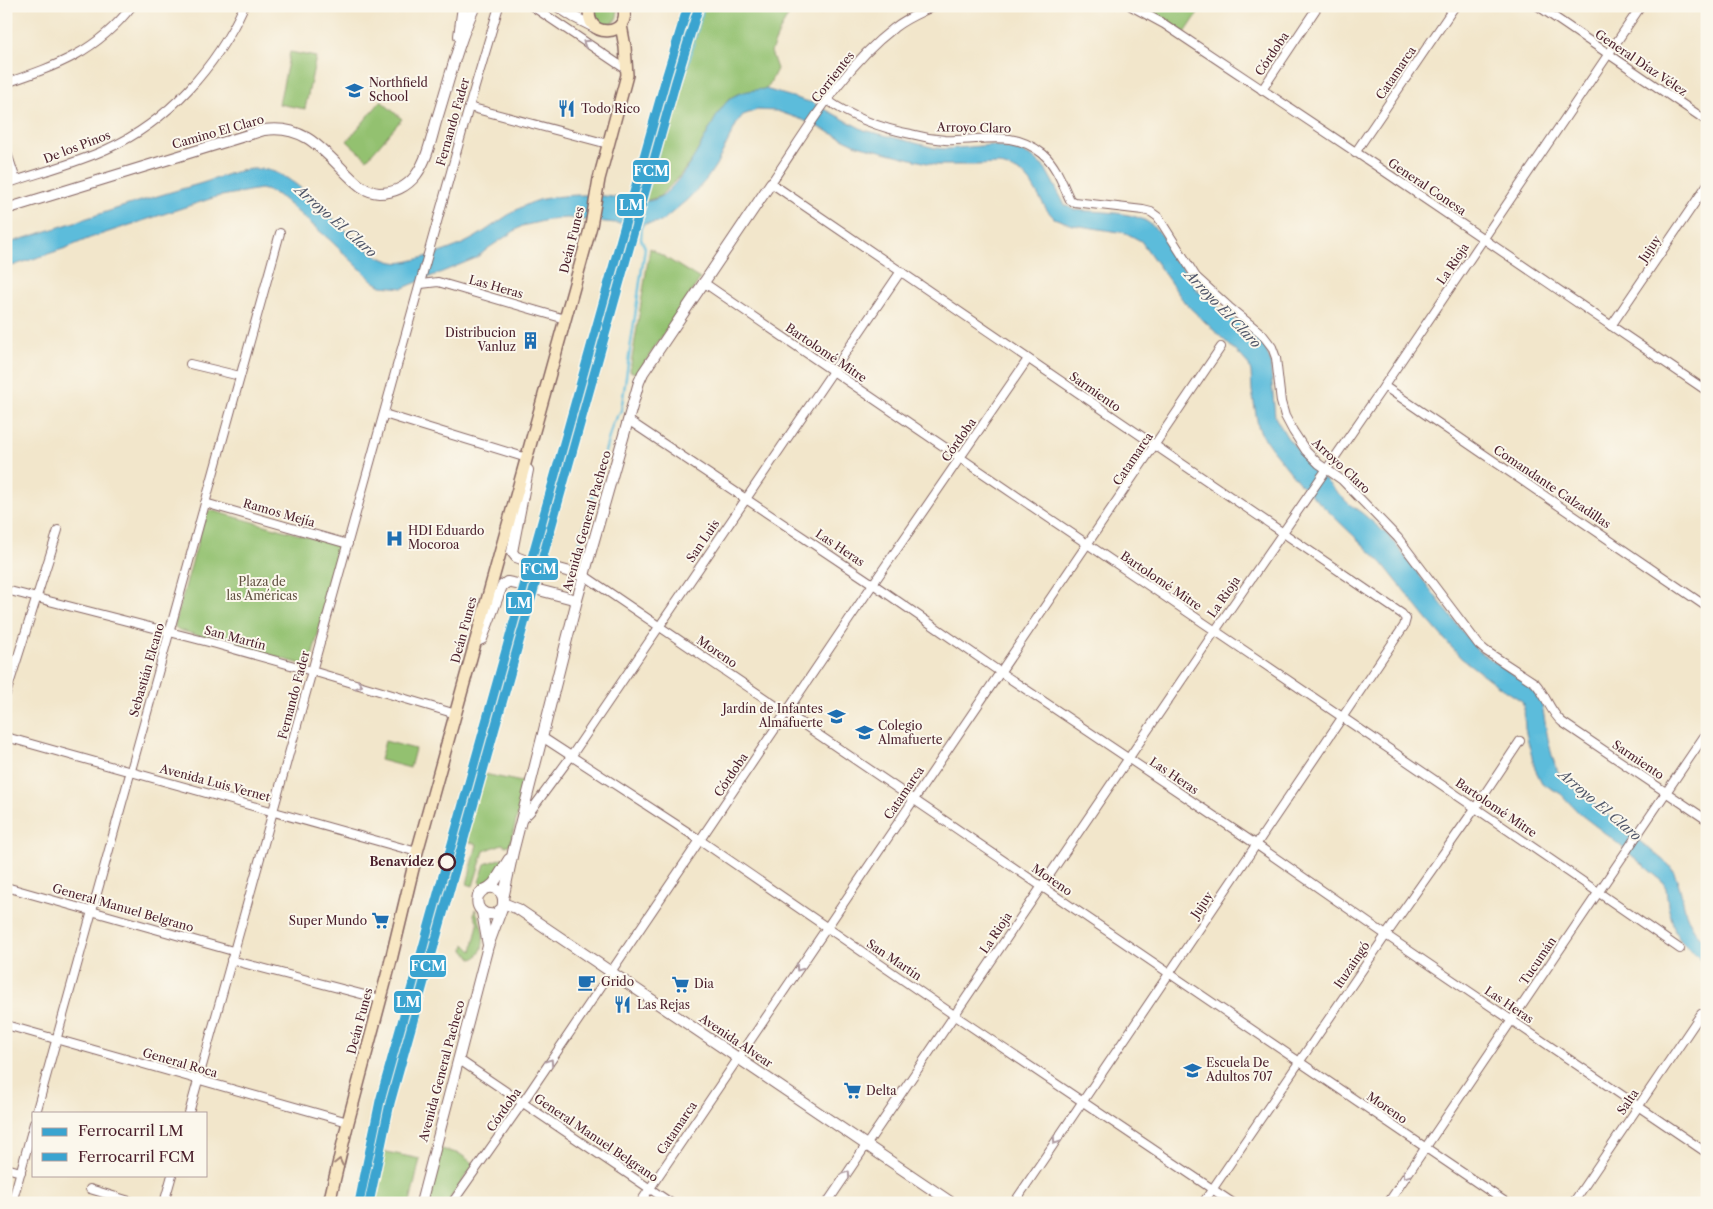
<svg xmlns="http://www.w3.org/2000/svg" width="1713" height="1209" font-family="'Libre Caslon Text',serif">
<style>
.green{fill:#93c170;stroke:#6e704e}
.water{fill:#5cbcdb;stroke:#536e83}
.lines{fill:none;stroke-linecap:round;stroke-linejoin:round}
.stream{stroke:#5cbcdb;stroke-width:2.5}
.minor-casing{stroke:#856563;stroke-width:10}
.tertiary-casing{stroke:#856563;stroke-width:12}
.secondary-casing{stroke:#856563;stroke-width:14}
.minor{stroke:#fff;stroke-width:8}
.tertiary{stroke:#fff;stroke-width:10}
.secondary{stroke:#f8e7c3;stroke-width:11}
.rail-1-casing{stroke:#fbf7ec;stroke-width:12}
.rail-2-casing{stroke:#fbf7ec;stroke-width:12}
.rail-1{stroke:#3aa4d0;stroke-width:9}
.rail-2{stroke:#3aa4d0;stroke-width:9}
.oneway{stroke:#ae9aa0}
.oneway2{stroke:#a18377}
.stop-dot{fill:#fbf7ec;stroke:#4a1f2b;stroke-width:2.5}
.labels{text-anchor:middle;stroke-width:4;stroke-linejoin:round;paint-order:stroke}
.street-label{font-size:12px;fill:#4a1f2b;stroke:#fbf7ec}
.poi-label{font-size:12px;fill:#4a1f2b;stroke:#fbf7ec;text-anchor:start}
.park-label{font-size:12px;fill:#605040;stroke:#fbf7ec}
.stop-label{font-size:12px;font-weight:bold;fill:#4a1f2b;stroke:#fbf7ec;text-anchor:end}
.water-label{font-size:14px;font-style:italic;fill:#505669;stroke:#fbf7ec}
.line-badge{stroke:#fbf7ec;stroke-width:2}
.badge-label{font-size:14px;text-anchor:middle;font-weight:bold;fill:#fff}
</style>
<rect width="100%" height="100%" fill="#fbf7ec"/>
<filter id="ink" filterUnits="userSpaceOnUse"><feTurbulence type="fractalNoise" baseFrequency=".02" numOctaves="2"/><feDisplacementMap in="SourceGraphic" scale="10" xChannelSelector="R" yChannelSelector="G"/><feConvolveMatrix kernelMatrix="1 2 1 2 8 2 1 2 1" color-interpolation-filters="sRGB"/></filter>
<filter id="wash" filterUnits="userSpaceOnUse"><feTurbulence type="fractalNoise" baseFrequency=".0096" numOctaves="4" result="noise"/><feDisplacementMap in="SourceGraphic" scale="20" xChannelSelector="R" yChannelSelector="G"/><feGaussianBlur stdDeviation="1.12" result="paint"/><feColorMatrix in="noise" values="0 0 0 0 0 0 0 0 0 0 0 0 0 0 0 0 0 1.4 0 .05"/><feComposite in="paint" operator="in"/></filter>
<g filter="url(#wash)">
<rect width="100%" height="100%" fill="#f2e6cb"/>
<!-- green -->
<g class="green">
<path d="M594,6H616C622,23 608,29 595,20Z"/>
<path d="M696,6H794L780,30L771,52L777,69L768,87L765,89L738,94L730,98L719,112L693,159L678,178L659,197L642,202L644,185L665,116L671,85Z"/>
<path d="M1138,6H1203L1185,33Z"/>
<path d="M290,52L316,57L305,109L279,104Z"/>
<path d="M381,101L402,119L367,159L347,141Z"/>
<path d="M650,248L700,279L637,374L630,371Z"/>
<path d="M210,510L337,545L341,551L311,660L309,664L305,665L179,630L175,627V623L206,513Z"/>
<path d="M385,741L415,749L410,768L380,760Z"/>
<path d="M480,773L526,783L510,844L506,846L502,844L484,851L473,886L467,884L477,844L460,839Z"/>
<path d="M502,858L505,859L492,880L482,884L479,882L485,864Z"/>
<path d="M475,909C482,924 490,947 474,959L471,958L464,950L465,944L472,951L478,924L474,915Z"/>
<path d="M441,1149L460,1154L474,1164L447,1203H427Z"/>
<path d="M382,1151L420,1159L410,1203H370Z"/>
</g>
<!-- water -->
<path class="water" d="M765,89L813,103L864,130L935,148L947,149L992,145L1022,152L1032,157L1045,168L1065,205L1074,210C1095,212 1128,211 1146,221C1151,224 1156,229 1161,234L1197,290L1259,340L1265,348L1270,360L1275,417L1287,437L1310,465L1349,504L1362,513L1389,536L1477,650L1535,689L1540,694C1545,717 1549,761 1562,778L1669,865C1684,883 1680,909 1693,928C1696,934 1702,938 1707,943V965L1681,941L1675,932L1668,905L1666,888L1662,881L1610,837L1580,814L1561,794L1542,783L1535,769L1525,729L1524,707L1522,701L1497,685L1461,658L1426,618L1383,564L1300,484L1272,449L1262,435L1258,426L1252,391L1251,372L1249,365L1242,357L1185,303L1141,241L1126,233L1073,225L1054,218L1047,210L1031,183L1024,175L1015,170L999,164L976,165H935L857,145L803,120L777,111L757,110L743,115L738,121L716,165L706,180L688,199L661,222L635,225L567,218L552,219L522,226L490,247L476,258L403,288L381,286L373,281L330,240L278,195L269,191L260,189L216,197L90,238L66,248L6,268V244C70,224 134,202 199,184C220,178 245,165 267,170C312,178 364,271 405,262C429,257 462,247 482,233C503,219 523,202 548,198C566,195 585,194 604,196C623,197 642,207 660,197C680,184 698,151 709,130C715,119 721,106 731,98C740,91 754,90 765,89Z"/>
<g class="lines">
<!-- stream -->
<g class="stream">
<path d="M644,201L656,158L673,106L681,89L704,6"/>
<path d="M578,549L613,423L621,411L645,248L641,239L642,224"/>
</g>
</g>
</g>
<g filter="url(#ink)">
<g class="lines">
<defs>
<g id="minor">
<path d="M532,6L627,70"/>
<path d="M934,6C920,13 906,18 894,28C841,69 808,129 771,183L1402,614L1406,619L1404,626L1014,1203"/>
<path d="M1131,6L1164,24L1378,167L1707,391"/>
<path d="M1538,6L1707,121"/>
<path d="M6,83C59,65 96,52 132,6"/>
<path d="M1262,90L1318,6"/>
<path d="M827,100C853,118 880,128 911,134C922,137 933,139 945,140C982,142 1011,128 1043,154C1056,165 1063,185 1070,200L1074,202L1143,210L1151,212L1158,217L1196,277L1229,307L1262,334L1272,347L1276,358L1281,402L1285,416L1293,431L1306,451L1319,464L1342,480L1398,538L1479,645L1486,651L1535,683C1546,695 1550,712 1562,722L1707,820"/>
<path d="M469,107L608,144"/>
<path d="M6,150L16,180"/>
<path d="M1355,153L1455,6"/>
<path d="M6,184C40,172 75,164 107,149C168,122 217,66 244,6"/>
<path d="M703,282C1028,506 1357,724 1680,949"/>
<path d="M421,284L438,282L565,319"/>
<path d="M1611,326L1707,185"/>
<path d="M190,364L240,376"/>
<path d="M1384,386L1707,607"/>
<path d="M384,414L527,458"/>
<path d="M628,420L873,584L1000,672L1257,845L1386,935L1707,1153"/>
<path d="M205,503L348,544"/>
<path d="M585,576L1507,1203"/>
<path d="M6,590L216,644L312,671L456,714"/>
<path d="M6,694L58,530"/>
<path d="M6,737L417,852"/>
<path d="M542,737L700,840L954,1015L1233,1203"/>
<path d="M521,821L530,812L572,755L901,271"/>
<path d="M6,887L233,951"/>
<path d="M231,960L380,999"/>
<path d="M6,1025L348,1122"/>
<path d="M458,1059L671,1203"/>
<path d="M36,1113C116,819 199,526 280,233"/>
<path d="M189,1113L469,107L499,6"/>
<path d="M6,1168L21,1172"/>
<path d="M90,1189L136,1203"/>
<path d="M12,1203L34,1123"/>
<path d="M164,1203L172,1175"/>
<path d="M452,1203L523,1102L873,584L1028,359"/>
<path d="M640,1203L1221,347"/>
<path d="M827,1203L1215,631L1384,386L1641,6"/>
<path d="M1203,1203L1386,935L1476,807L1520,741"/>
<path d="M1388,1203L1707,732"/>
<path d="M1573,1203L1701,1014"/>
</g>
<g id="tertiary">
<path d="M557,6L574,17L596,28"/>
<path d="M459,36L463,6"/>
<path d="M6,209L264,130C303,124 322,149 347,174C356,183 365,192 379,193C393,193 407,187 416,175C427,160 431,140 436,122C448,84 458,42 475,6"/>
<path d="M524,560L516,557L512,552L528,470"/>
<path d="M537,563L585,576"/>
<path d="M527,587L577,600"/>
<path d="M475,642L482,639L502,586L507,582L517,584"/>
<path d="M488,888L494,883L509,859"/>
<path d="M503,899L513,852L577,600L639,382L643,373L771,183"/>
<path d="M503,903L518,909L952,1203"/>
<path d="M482,912L488,945"/>
<path d="M421,1203L488,946L502,908C508,889 488,880 478,896C475,908 483,916 495,914L502,908"/>
</g>
<g id="secondary">
<path d="M590,6C582,41 634,37 623,6"/>
<path d="M329,1203L348,1122L390,964L417,852L591,226L599,179L627,75L625,47L621,25"/>
</g>
</defs>
<!-- minor casing -->
<use href="#minor" class="minor-casing"/>
<!-- tertiary casing -->
<use href="#tertiary" class="tertiary-casing"/>
<!-- secondary casing -->
<use href="#secondary" class="secondary-casing"/>
<!-- minor -->
<use href="#minor" class="minor"/>
<!-- tertiary -->
<use href="#tertiary" class="tertiary"/>
<!-- secondary -->
<use href="#secondary" class="secondary"/>
<defs>
<path id="rail-1" d="M359,1203L380,1101L666,78L688,6"/>
<path id="rail-2" d="M369,1203L390,1103L676,81L698,9"/>
</defs>
<!-- rail-1 casing -->
<use href="#rail-1" class="rail-1-casing"/>
<!-- rail-2 casing -->
<use href="#rail-2" class="rail-2-casing"/>
<!-- rail-1 -->
<use href="#rail-1" class="rail-1"/>
<!-- rail-2 -->
<use href="#rail-2" class="rail-2"/>
</g>
<!-- one-way arrows -->
<defs><path id="oneway-chevron" d="M-2-3.5L2.5 0L-2 3.5" fill="none" stroke-width="1.6" stroke-linecap="round" stroke-linejoin="round" transform="scale(1.25)"/></defs>
<g class="oneway">
<use href="#oneway-chevron" transform="translate(586 43) rotate(-146)"/>
<use href="#oneway-chevron" transform="translate(359 685) rotate(17)"/>
<use href="#oneway-chevron" transform="translate(799 968) rotate(124)"/>
<use href="#oneway-chevron" transform="translate(550 1062) rotate(-56)"/>
<use href="#oneway-chevron" transform="translate(1056 1141) rotate(124)"/>
<use href="#oneway-chevron" transform="translate(847 1174) rotate(-55)"/>
<use href="#oneway-chevron" transform="translate(1406 1175) rotate(124)"/>
</g>
<use class="oneway2" href="#oneway-chevron" transform="translate(339 1162) rotate(-77)"/>
</g>
<!-- icons -->
<defs>
<symbol id="school-bare" viewBox="-9 -9 18 18"><path d="M0-5L7-2L0 1L-7-2ZM-4 1L0 2.5L4 1V4Q0 6-4 4Z" fill="#1f6fb2" stroke="#fbf7ec" stroke-width="2.5" paint-order="stroke"/></symbol>
<symbol id="restaurant-bare" viewBox="-9 -9 18 18"><path d="M-5-6h1v4h1v-4h1v4h1v-4h1v5L-1.5 .5V6h-2V.5L-5-1ZM5-6V6H3V1.5H1.5Q1.5-4 5-6Z" fill="#1f6fb2" stroke="#fbf7ec" stroke-width="2.5" paint-order="stroke"/></symbol>
<symbol id="building-bare" viewBox="-9 -9 18 18"><path d="M-4-6H4V6H1V3H-1V6H-4ZM-2.5-4.3h1.7v1.8h-1.7ZM.8-4.3h1.7v1.8H.8ZM-2.5-1h1.7V.8h-1.7ZM.8-1h1.7V.8H.8Z" fill="#1f6fb2" stroke="#fbf7ec" stroke-width="2.5" paint-order="stroke"/></symbol>
<symbol id="hospital-bare" viewBox="-9 -9 18 18"><path d="M-5-5h3v3.5h4V-5h3V5h-3V1.5h-4V5h-3Z" fill="#1f6fb2" stroke="#fbf7ec" stroke-width="2.5" paint-order="stroke"/></symbol>
<symbol id="supermarket-bare" viewBox="-9 -9 18 18"><path d="M-6-5.5h2.5l.6 2H6L4.5 2H-2.5L-4.4-4H-6ZM-1.5 3.2a1.3 1.3 0 1 0 .1 0ZM3 3.2a1.3 1.3 0 1 0 .1 0Z" fill="#1f6fb2" stroke="#fbf7ec" stroke-width="2.5" paint-order="stroke"/></symbol>
<symbol id="cafe-bare" viewBox="-9 -9 18 18"><path d="M-5.5-4.5H6V0H3Q3 3.5 0 3.5H-2.5Q-5.5 3.5-5.5 0ZM3-3.2v2h1.7v-2ZM-6 4.5H4V6H-6Z" fill="#1f6fb2" stroke="#fbf7ec" stroke-width="2.5" paint-order="stroke"/></symbol>
</defs>
<g fill-rule="evenodd">
<use href="#school-bare" x="342" y="78" width="25" height="25"/>
<use href="#restaurant-bare" x="554" y="96" width="25" height="25"/>
<use href="#building-bare" x="518" y="328" width="25" height="25"/>
<use href="#hospital-bare" x="382" y="526" width="25" height="25"/>
<use href="#school-bare" x="824" y="704" width="25" height="25"/>
<use href="#school-bare" x="852" y="720" width="25" height="25"/>
<use href="#supermarket-bare" x="368" y="908" width="25" height="25"/>
<use href="#cafe-bare" x="574" y="970" width="25" height="25"/>
<use href="#supermarket-bare" x="668" y="972" width="25" height="25"/>
<use href="#restaurant-bare" x="610" y="992" width="25" height="25"/>
<use href="#school-bare" x="1180" y="1058" width="25" height="25"/>
<use href="#supermarket-bare" x="840" y="1078" width="25" height="25"/>
</g>
<!-- markers -->
<circle class="stop-dot" cx="447" cy="862" r="8"/>
<g class="labels">
<!-- street labels -->
<g class="street-label">
<text transform="translate(1272 54) rotate(-56)" y="4">Córdoba</text>
<text transform="translate(1641 63) rotate(34)" y="4">General Díaz Vélez</text>
<text transform="translate(1396 73) rotate(-56)" y="4">Catamarca</text>
<text transform="translate(833 77) rotate(-52)" y="4">Corrientes</text>
<text transform="translate(453 122) rotate(-74)" y="4">Fernando Fader</text>
<text transform="translate(974 128) rotate(1)" y="4">Arroyo Claro</text>
<text transform="translate(218 132) rotate(-16)" y="4">Camino El Claro</text>
<text transform="translate(77 147) rotate(-21)" y="4">De los Pinos</text>
<text transform="translate(1427 187) rotate(34)" y="4">General Conesa</text>
<text transform="translate(572 240) rotate(-76)" y="4">Deán Funes</text>
<text transform="translate(1650 249) rotate(-56)" y="4">Jujuy</text>
<text transform="translate(1453 264) rotate(-56)" y="4">La Rioja</text>
<text transform="translate(496 287) rotate(16)" y="4">Las Heras</text>
<text transform="translate(826 353) rotate(34)" y="4">Bartolomé Mitre</text>
<text transform="translate(1095 392) rotate(35)" y="4">Sarmiento</text>
<text transform="translate(959 440) rotate(-55)" y="4">Córdoba</text>
<text transform="translate(1133 459) rotate(-56)" y="4">Catamarca</text>
<text transform="translate(1341 466) rotate(43)" y="4">Arroyo Claro</text>
<text transform="translate(1552 487) rotate(34)" y="4">Comandante Calzadillas</text>
<text transform="translate(279 513) rotate(16)" y="4">Ramos Mejía</text>
<text transform="translate(587 521) rotate(-74)" y="4">Avenida General Pacheco</text>
<text transform="translate(703 541) rotate(-56)" y="4">San Luis</text>
<text transform="translate(840 548) rotate(34)" y="4">Las Heras</text>
<text transform="translate(1161 581) rotate(34)" y="4">Bartolomé Mitre</text>
<text transform="translate(1224 597) rotate(-55)" y="4">La Rioja</text>
<text transform="translate(464 630) rotate(-75)" y="4">Deán Funes</text>
<text transform="translate(235 638) rotate(15)" y="4">San Martín</text>
<text transform="translate(717 652) rotate(34)" y="4">Moreno</text>
<text transform="translate(147 670) rotate(-74)" y="4">Sebastián Elcano</text>
<text transform="translate(294 695) rotate(-75)" y="4">Fernando Fader</text>
<text transform="translate(1638 760) rotate(34)" y="4">Sarmiento</text>
<text transform="translate(731 775) rotate(-56)" y="4">Córdoba</text>
<text transform="translate(1174 776) rotate(34)" y="4">Las Heras</text>
<text transform="translate(215 783) rotate(15)" y="4">Avenida Luis Vernet</text>
<text transform="translate(904 793) rotate(-56)" y="4">Catamarca</text>
<text transform="translate(1496 808) rotate(34)" y="4">Bartolomé Mitre</text>
<text transform="translate(1052 880) rotate(34)" y="4">Moreno</text>
<text transform="translate(1202 905) rotate(-56)" y="4">Jujuy</text>
<text transform="translate(123 908) rotate(16)" y="4">General Manuel Belgrano</text>
<text transform="translate(996 933) rotate(-56)" y="4">La Rioja</text>
<text transform="translate(894 960) rotate(34)" y="4">San Martín</text>
<text transform="translate(1538 961) rotate(-56)" y="4">Tucumán</text>
<text transform="translate(1352 965) rotate(-56)" y="4">Ituzaingó</text>
<text transform="translate(1509 1005) rotate(34)" y="4">Las Heras</text>
<text transform="translate(360 1021) rotate(-75)" y="4">Deán Funes</text>
<text transform="translate(736 1041) rotate(34)" y="4">Avenida Alvear</text>
<text transform="translate(180 1063) rotate(16)" y="4">General Roca</text>
<text transform="translate(442 1071) rotate(-75)" y="4">Avenida General Pacheco</text>
<text transform="translate(1628 1102) rotate(-56)" y="4">Salta</text>
<text transform="translate(1387 1108) rotate(34)" y="4">Moreno</text>
<text transform="translate(504 1110) rotate(-55)" y="4">Córdoba</text>
<text transform="translate(677 1128) rotate(-56)" y="4">Catamarca</text>
<text transform="translate(596 1138) rotate(34)" y="4">General Manuel Belgrano</text>
</g>
<!-- poi labels -->
<g class="poi-label">
<text x="369" y="87">Northfield<tspan x="369" dy="14">School</tspan></text>
<text x="581" y="113">Todo Rico</text>
<text x="516" y="337" text-anchor="end">Distribucion<tspan x="516" dy="14">Vanluz</tspan></text>
<text x="408" y="535">HDI Eduardo<tspan x="408" dy="14">Mocoroa</tspan></text>
<text x="823" y="713" text-anchor="end">Jardín de Infantes<tspan x="823" dy="14">Almafuerte</tspan></text>
<text x="878" y="730">Colegio<tspan x="878" dy="14">Almafuerte</tspan></text>
<text x="367" y="925" text-anchor="end">Super Mundo</text>
<text x="601" y="986">Grido</text>
<text x="694" y="988">Dia</text>
<text x="637" y="1009">Las Rejas</text>
<text x="1206" y="1067">Escuela De<tspan x="1206" dy="14">Adultos 707</tspan></text>
<text x="866" y="1095">Delta</text>
</g>
<!-- park labels -->
<g class="park-label">
<text x="262" y="586">Plaza de<tspan x="262" dy="14">las Américas</tspan></text>
</g>
<!-- stop labels -->
<g class="stop-label">
<text x="434" y="866">Benavídez</text>
</g>
<!-- water labels -->
<g class="water-label">
<text transform="translate(336 221) rotate(41)" y="5">Arroyo El Claro</text>
<text transform="translate(1223 309) rotate(46)" y="5">Arroyo El Claro</text>
<text transform="translate(1600 805) rotate(40)" y="5">Arroyo El Claro</text>
</g>
</g>
<g class="line-badge">
<rect x="632" y="159" width="38" height="24" rx="5" fill="#3aa4d0"/>
<rect x="616" y="193" width="29" height="24" rx="5" fill="#3aa4d0"/>
<rect x="520" y="557" width="39" height="24" rx="5" fill="#3aa4d0"/>
<rect x="505" y="591" width="28" height="24" rx="5" fill="#3aa4d0"/>
<rect x="409" y="954" width="38" height="24" rx="5" fill="#3aa4d0"/>
<rect x="393" y="990" width="29" height="24" rx="5" fill="#3aa4d0"/>
</g>
<g class="badge-label">
<text x="651" y="176">FCM</text>
<text x="631" y="210">LM</text>
<text x="539" y="574">FCM</text>
<text x="519" y="608">LM</text>
<text x="428" y="971">FCM</text>
<text x="408" y="1007">LM</text>
</g>
<!-- margin -->
<rect width="1713" height="1209" fill="none" stroke="#fbf7ec" stroke-width="25"/>
<!-- legend -->
<rect x="32" y="1112" width="175" height="65" fill="#fbf7ec" stroke="#b4a19f"/>
<rect x="42" y="1128" width="25" height="8" fill="#3aa4d0" stroke="#b4a19f"/>
<text x="78" y="1136" font-size="15" fill="#4a1f2b">Ferrocarril LM</text>
<rect x="42" y="1153" width="25" height="8" fill="#3aa4d0" stroke="#b4a19f"/>
<text x="78" y="1162" font-size="15" fill="#4a1f2b">Ferrocarril FCM</text>
</svg>
